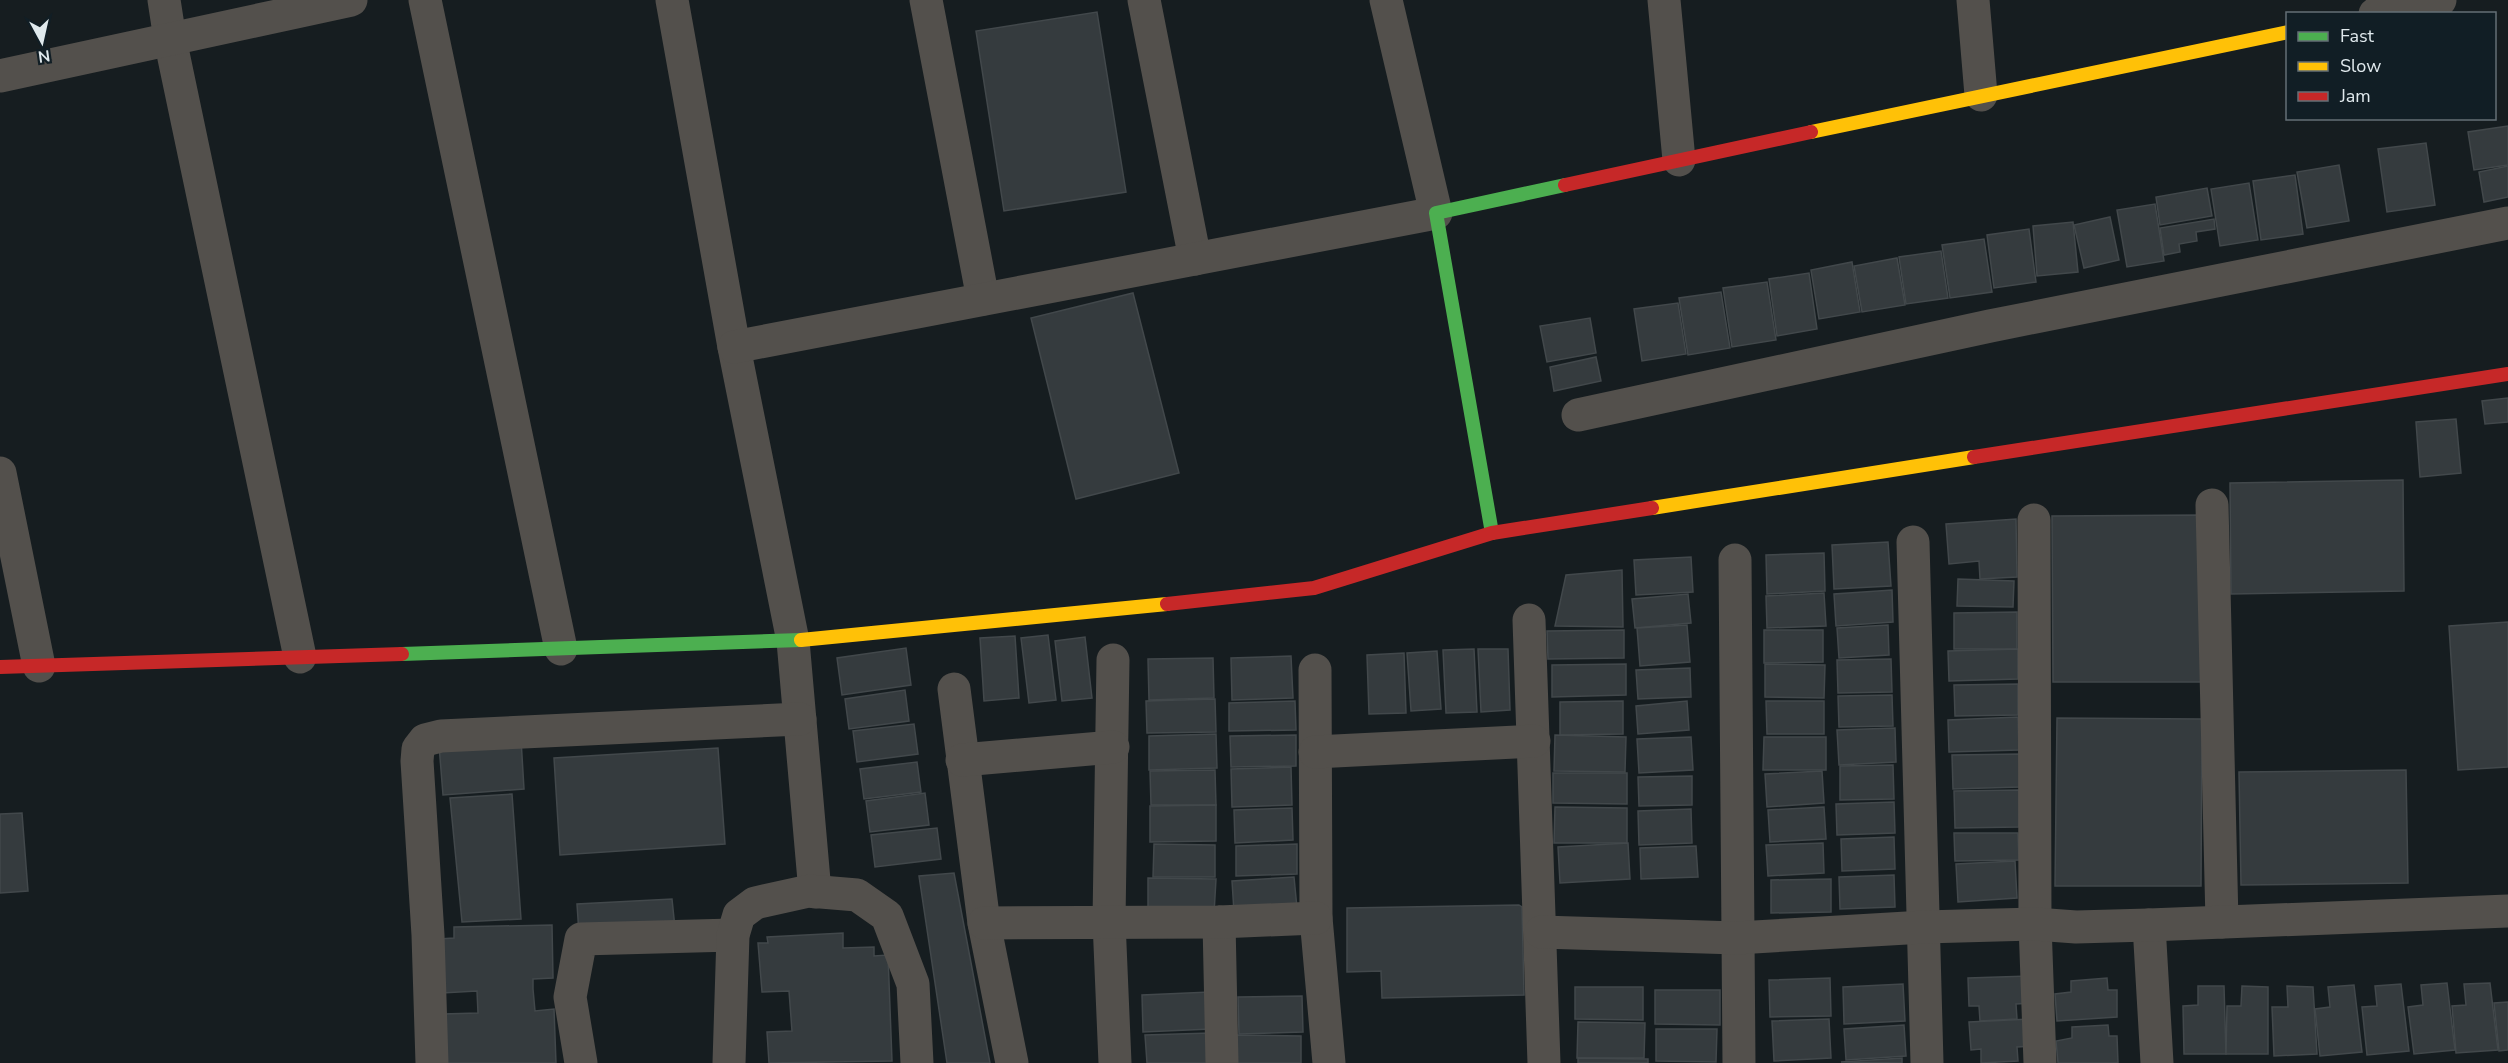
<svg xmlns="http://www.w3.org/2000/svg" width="2508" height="1063" font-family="'Nunito Sans',sans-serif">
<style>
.building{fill:#353b3e;stroke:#42484b;stroke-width:1.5}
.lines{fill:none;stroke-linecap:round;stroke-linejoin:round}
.street{stroke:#53504c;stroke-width:33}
.fast{stroke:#4caf50;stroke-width:14}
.slow{stroke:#ffc107;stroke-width:14}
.jam{stroke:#c62828;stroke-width:14}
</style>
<rect width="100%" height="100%" fill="#161d20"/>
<!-- building -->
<g class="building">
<path d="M1097,12L1126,192L1004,211L976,31Z"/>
<path d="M2508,126V165L2474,170L2468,132Z"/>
<path d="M2426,143L2435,205L2387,212L2378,149Z"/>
<path d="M2339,165L2349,221L2307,228L2297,172Z"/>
<path d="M2508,166V197L2484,202L2479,172Z"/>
<path d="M2295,175L2303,234L2261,240L2253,181Z"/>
<path d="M2249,183L2258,240L2220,246L2211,189Z"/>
<path d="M2207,188L2212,216L2160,225L2156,197Z"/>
<path d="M2155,204L2164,261L2127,267L2117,210Z"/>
<path d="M2110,217L2119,260L2084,268L2074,225Z"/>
<path d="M2214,219L2215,229L2196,232L2197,241L2179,244L2180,252L2164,255L2160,228Z"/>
<path d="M2073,222L2078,272L2037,276L2033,226Z"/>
<path d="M2029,229L2036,282L1994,288L1987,235Z"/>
<path d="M1984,239L1992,292L1950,298L1942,245Z"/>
<path d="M1941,251L1948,298L1906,304L1899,257Z"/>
<path d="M1897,258L1905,305L1862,312L1854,266Z"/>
<path d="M1852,262L1860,312L1819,319L1811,270Z"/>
<path d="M1809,273L1817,329L1777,336L1769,279Z"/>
<path d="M1767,282L1776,340L1732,347L1723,288Z"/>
<path d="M1721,292L1730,348L1688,355L1679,298Z"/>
<path d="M1133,293L1179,473L1076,499L1031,318Z"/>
<path d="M1678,303L1686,354L1642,361L1634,309Z"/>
<path d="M1590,318L1596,353L1547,362L1540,326Z"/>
<path d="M1596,357L1601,381L1554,391L1550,367Z"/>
<path d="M2508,398V422L2485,424L2482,401Z"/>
<path d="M2456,419L2461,473L2420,477L2416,422Z"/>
<path d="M2403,480L2404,591L2231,594L2230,483Z"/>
<path d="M2201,515L2202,682H2053L2052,516Z"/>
<path d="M2016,519L2017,577L1980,579L1979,561L1949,564L1946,524Z"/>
<path d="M1888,542L1891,586L1834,589L1832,545Z"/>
<path d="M1824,553L1825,591L1767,594L1766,555Z"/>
<path d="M1691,557L1693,592L1636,595L1634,560Z"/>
<path d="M1622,570L1623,627L1555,626L1566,575Z"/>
<path d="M1958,579L2014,581L2013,607L1957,606Z"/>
<path d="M1892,590L1893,622L1836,626L1834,594Z"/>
<path d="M1824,593L1826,626L1767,628L1766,596Z"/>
<path d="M1688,594L1691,623L1635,628L1632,599Z"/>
<path d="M2017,612V649H1954V613Z"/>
<path d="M2508,622V767L2458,770L2449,626Z"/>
<path d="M1687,625L1690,662L1640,666L1637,628Z"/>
<path d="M1888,625L1889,655L1839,658L1837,628Z"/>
<path d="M1624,630V658L1548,659L1547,631Z"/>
<path d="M1764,630H1823V662L1764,663Z"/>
<path d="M1048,635L1056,700L1029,703L1021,638Z"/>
<path d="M1015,636L1019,698L984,701L980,638Z"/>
<path d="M1085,637L1092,698L1062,701L1055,641Z"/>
<path d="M906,648L911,685L842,695L837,658Z"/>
<path d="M1474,649L1477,712L1446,713L1443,650Z"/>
<path d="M1478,649H1508L1510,710L1481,712Z"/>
<path d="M2018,649V679L1949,681L1948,651Z"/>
<path d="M1437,651L1441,709L1411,711L1407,653Z"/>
<path d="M1404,653L1406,713L1369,714L1367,655Z"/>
<path d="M1291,656L1293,698L1232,700L1231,658Z"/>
<path d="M1213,658L1214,698L1149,700L1148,659Z"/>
<path d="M1891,659L1892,692L1838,693L1837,660Z"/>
<path d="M1626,664V695L1552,697V665Z"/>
<path d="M1765,664L1825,665L1824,698L1765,697Z"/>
<path d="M1690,668L1691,697L1638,699L1636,670Z"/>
<path d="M2018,684V715L1955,716L1954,685Z"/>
<path d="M905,690L909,721L849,729L845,699Z"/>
<path d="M1892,695L1893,726L1839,727L1838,696Z"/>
<path d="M1215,699L1216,732L1147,733L1146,701Z"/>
<path d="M1295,701L1296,730L1229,731V703Z"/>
<path d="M1623,701V734L1560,735V702Z"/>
<path d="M1687,701L1689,730L1638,734L1636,706Z"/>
<path d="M1766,701H1824V734H1767Z"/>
<path d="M2018,717L2019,750L1949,752L1948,720Z"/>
<path d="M2057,718L2202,719L2201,886H2055Z"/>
<path d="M914,724L918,754L857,762L853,731Z"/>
<path d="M1895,728L1896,762L1839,765L1837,730Z"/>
<path d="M1216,734L1217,768L1149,770V736Z"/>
<path d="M1296,735V766L1231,767L1230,736Z"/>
<path d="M1555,735L1626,737L1625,772L1554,771Z"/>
<path d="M1691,737L1693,770L1639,773L1637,739Z"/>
<path d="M1764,737H1826V770H1763Z"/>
<path d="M521,739L524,789L443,795L439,745Z"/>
<path d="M718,748L725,844L560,855L554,758Z"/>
<path d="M2020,754V787L1953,789L1952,755Z"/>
<path d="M917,762L921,792L864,799L860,769Z"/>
<path d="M1893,765L1894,799L1840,800V766Z"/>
<path d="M1291,767L1292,805L1232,807L1231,769Z"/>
<path d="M1215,770L1216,805H1151L1150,771Z"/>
<path d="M2406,770L2408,883L2241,885L2239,772Z"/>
<path d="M1822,771L1824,803L1767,807L1765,774Z"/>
<path d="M1553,773H1627V804L1553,803Z"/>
<path d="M1692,776V805L1639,806L1638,777Z"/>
<path d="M2019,790V827L1955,828L1954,791Z"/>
<path d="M925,793L929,825L870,832L866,801Z"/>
<path d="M512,794L521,919L462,922L450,798Z"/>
<path d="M1894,802L1895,833L1837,835L1836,804Z"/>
<path d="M1216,805V841L1150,842V806Z"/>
<path d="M1555,807L1627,808V843H1554Z"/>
<path d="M1824,807L1826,839L1770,842L1768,810Z"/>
<path d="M1292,808L1293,840L1235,843L1234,810Z"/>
<path d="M1691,809L1692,843L1639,845L1638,811Z"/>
<path d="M22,813L28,891L0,893V814Z"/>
<path d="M937,828L941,859L875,867L871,835Z"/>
<path d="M1954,833H2018L2019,860L1955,861Z"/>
<path d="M1894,837L1895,869L1842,871L1841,839Z"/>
<path d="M1628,843L1630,879L1560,883L1558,847Z"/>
<path d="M1823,843L1824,873L1768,876L1766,845Z"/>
<path d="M1154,844L1215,845V877H1153Z"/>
<path d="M1297,844V874L1236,876V846Z"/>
<path d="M1696,846L1698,877L1641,879L1640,848Z"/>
<path d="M2015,861L2017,898L1958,902L1956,864Z"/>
<path d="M954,873L990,1063H947L919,876Z"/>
<path d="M1894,875L1895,907L1840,909L1839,877Z"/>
<path d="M1294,877L1297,908L1234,912L1232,881Z"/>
<path d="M1148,878L1216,879L1214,914L1148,913Z"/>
<path d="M1831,879V912L1771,913V880Z"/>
<path d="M672,899L675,928L579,934L577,904Z"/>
<path d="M1519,905L1522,907L1524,995L1382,998L1381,971L1347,972V908Z"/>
<path d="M552,925L553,978L533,979V989L535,1011L554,1009L556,1063H445L443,1014L478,1013L477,991L442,993L439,939L454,938V927Z"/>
<path d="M843,933V948L874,947V956L888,955L892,1061L769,1063L767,1032L792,1031L789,991L762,992L758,943H768L767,937Z"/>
<path d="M2029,976L2031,1003L2016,1004L2017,1019L1980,1021L1979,1006H1969L1968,978Z"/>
<path d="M1830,978L1831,1016L1770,1017L1769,980Z"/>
<path d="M2107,978L2108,990H2117V1017L2057,1021L2055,994L2071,992V981Z"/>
<path d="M2447,983L2455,1050L2414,1054L2408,1007L2423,1005L2421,985Z"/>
<path d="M2490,983L2498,1050L2456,1053L2452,1006L2466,1005L2464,984Z"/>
<path d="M1903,984L1905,1021L1844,1024L1843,987Z"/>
<path d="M2401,984L2409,1051L2367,1055L2362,1007L2377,1006L2375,986Z"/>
<path d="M2354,985L2362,1052L2320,1056L2315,1009L2330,1007L2328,987Z"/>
<path d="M2198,986H2224L2226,1054H2184L2183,1006L2198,1005Z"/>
<path d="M2242,986L2268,987V1054H2226L2227,1006H2241Z"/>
<path d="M2287,986L2313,987L2317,1054L2274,1056L2272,1007H2288Z"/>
<path d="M1575,987H1643V1020L1575,1019Z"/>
<path d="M1655,990H1720V1025L1655,1024Z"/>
<path d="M1210,992L1211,1029L1143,1032L1142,995Z"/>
<path d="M1302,996L1303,1032L1239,1034L1238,997Z"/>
<path d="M2508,1002V1050L2499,1051L2494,1003Z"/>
<path d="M1829,1019L1831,1058L1774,1061L1772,1021Z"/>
<path d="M2030,1019L2032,1046L2017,1047L2018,1061L1981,1063V1049L1971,1050L1969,1022Z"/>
<path d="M1578,1022L1645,1023L1644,1058H1577Z"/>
<path d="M1904,1025L1906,1056L1846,1060L1844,1029Z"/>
<path d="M2108,1025L2109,1036H2117L2118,1063H2058L2056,1041L2072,1038V1027Z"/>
<path d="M1656,1029H1717L1716,1062L1656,1061Z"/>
<path d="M1210,1033L1211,1063H1147L1145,1035Z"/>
<path d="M1236,1035L1301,1036V1063H1236Z"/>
<path d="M1578,1058L1648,1059V1063H1578Z"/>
<path d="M1902,1058V1063L1841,1062Z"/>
</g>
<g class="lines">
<!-- street -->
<g class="street">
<path d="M164,0L170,39L300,657"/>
<path d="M425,0L561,649"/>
<path d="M672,0L734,347L793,641L815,892"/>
<path d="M926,0L983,299"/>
<path d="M1144,0L1195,259"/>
<path d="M1664,0L1679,160"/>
<path d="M1973,0L1981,95"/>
<path d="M2375,14L2440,0"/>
<path d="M0,76L351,0"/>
<path d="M734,347L1436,213L1386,0"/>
<path d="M1578,415L1990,326L2508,223"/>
<path d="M0,473L39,666"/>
<path d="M2212,505L2222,922"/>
<path d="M2034,520L2035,924L2040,1063"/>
<path d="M1913,542L1927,1063"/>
<path d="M1735,560L1739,1063"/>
<path d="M1529,620L1544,1063"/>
<path d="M1113,660L1109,921L1115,1063"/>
<path d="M1315,670L1316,918L1329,1063"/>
<path d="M954,689L984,923L1012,1063"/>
<path d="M1315,752L1534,741"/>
<path d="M962,760L1113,747"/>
<path d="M1219,922L1222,1063"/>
<path d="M984,923L1219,922L1316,918"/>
<path d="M2149,925L2157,1063"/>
<path d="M1541,932L1737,938L1924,927L2035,924L2076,927L2149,925L2508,911"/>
<path d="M432,1063L428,935L417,761L418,749L425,740L441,736L800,719"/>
<path d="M581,1063L570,997L581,939L733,935"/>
<path d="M729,1063L733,935L739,915L755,903L809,891L857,895L887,916L913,984L917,1063"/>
</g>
<!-- fast -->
<g class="fast">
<path d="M1492,533L1436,213L1565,185"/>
<path d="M402,654L801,640"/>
</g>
<!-- slow -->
<g class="slow">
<path d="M1811,132L2288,32"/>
<path d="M1652,508L1974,457"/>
<path d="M801,640L1167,604"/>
</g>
<!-- jam -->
<g class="jam">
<path d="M1565,185L1811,132"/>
<path d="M1974,457L2508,374"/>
<path d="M1167,604L1314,588L1492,533L1652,508"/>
<path d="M0,667L402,654"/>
</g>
</g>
<!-- legend -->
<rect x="2286" y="12" width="210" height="108" fill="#111e25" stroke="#646f75" stroke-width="1.5"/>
<rect x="2298" y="32" width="30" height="9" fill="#4caf50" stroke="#646f75" stroke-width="1.5"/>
<text x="2340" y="42" font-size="18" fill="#e0e9ed">Fast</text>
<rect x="2298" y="62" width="30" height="9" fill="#ffc107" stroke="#646f75" stroke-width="1.5"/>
<text x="2340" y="72" font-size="18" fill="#e0e9ed">Slow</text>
<rect x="2298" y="92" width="30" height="9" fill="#c62828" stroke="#646f75" stroke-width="1.5"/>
<text x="2340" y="102" font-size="18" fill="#e0e9ed">Jam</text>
<!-- north arrow -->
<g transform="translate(42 42) rotate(172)" stroke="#111e25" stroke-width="4.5" paint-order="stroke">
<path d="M0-4.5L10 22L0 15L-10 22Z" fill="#e0e9ed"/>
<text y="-9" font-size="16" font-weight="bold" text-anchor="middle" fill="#e0e9ed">N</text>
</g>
</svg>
